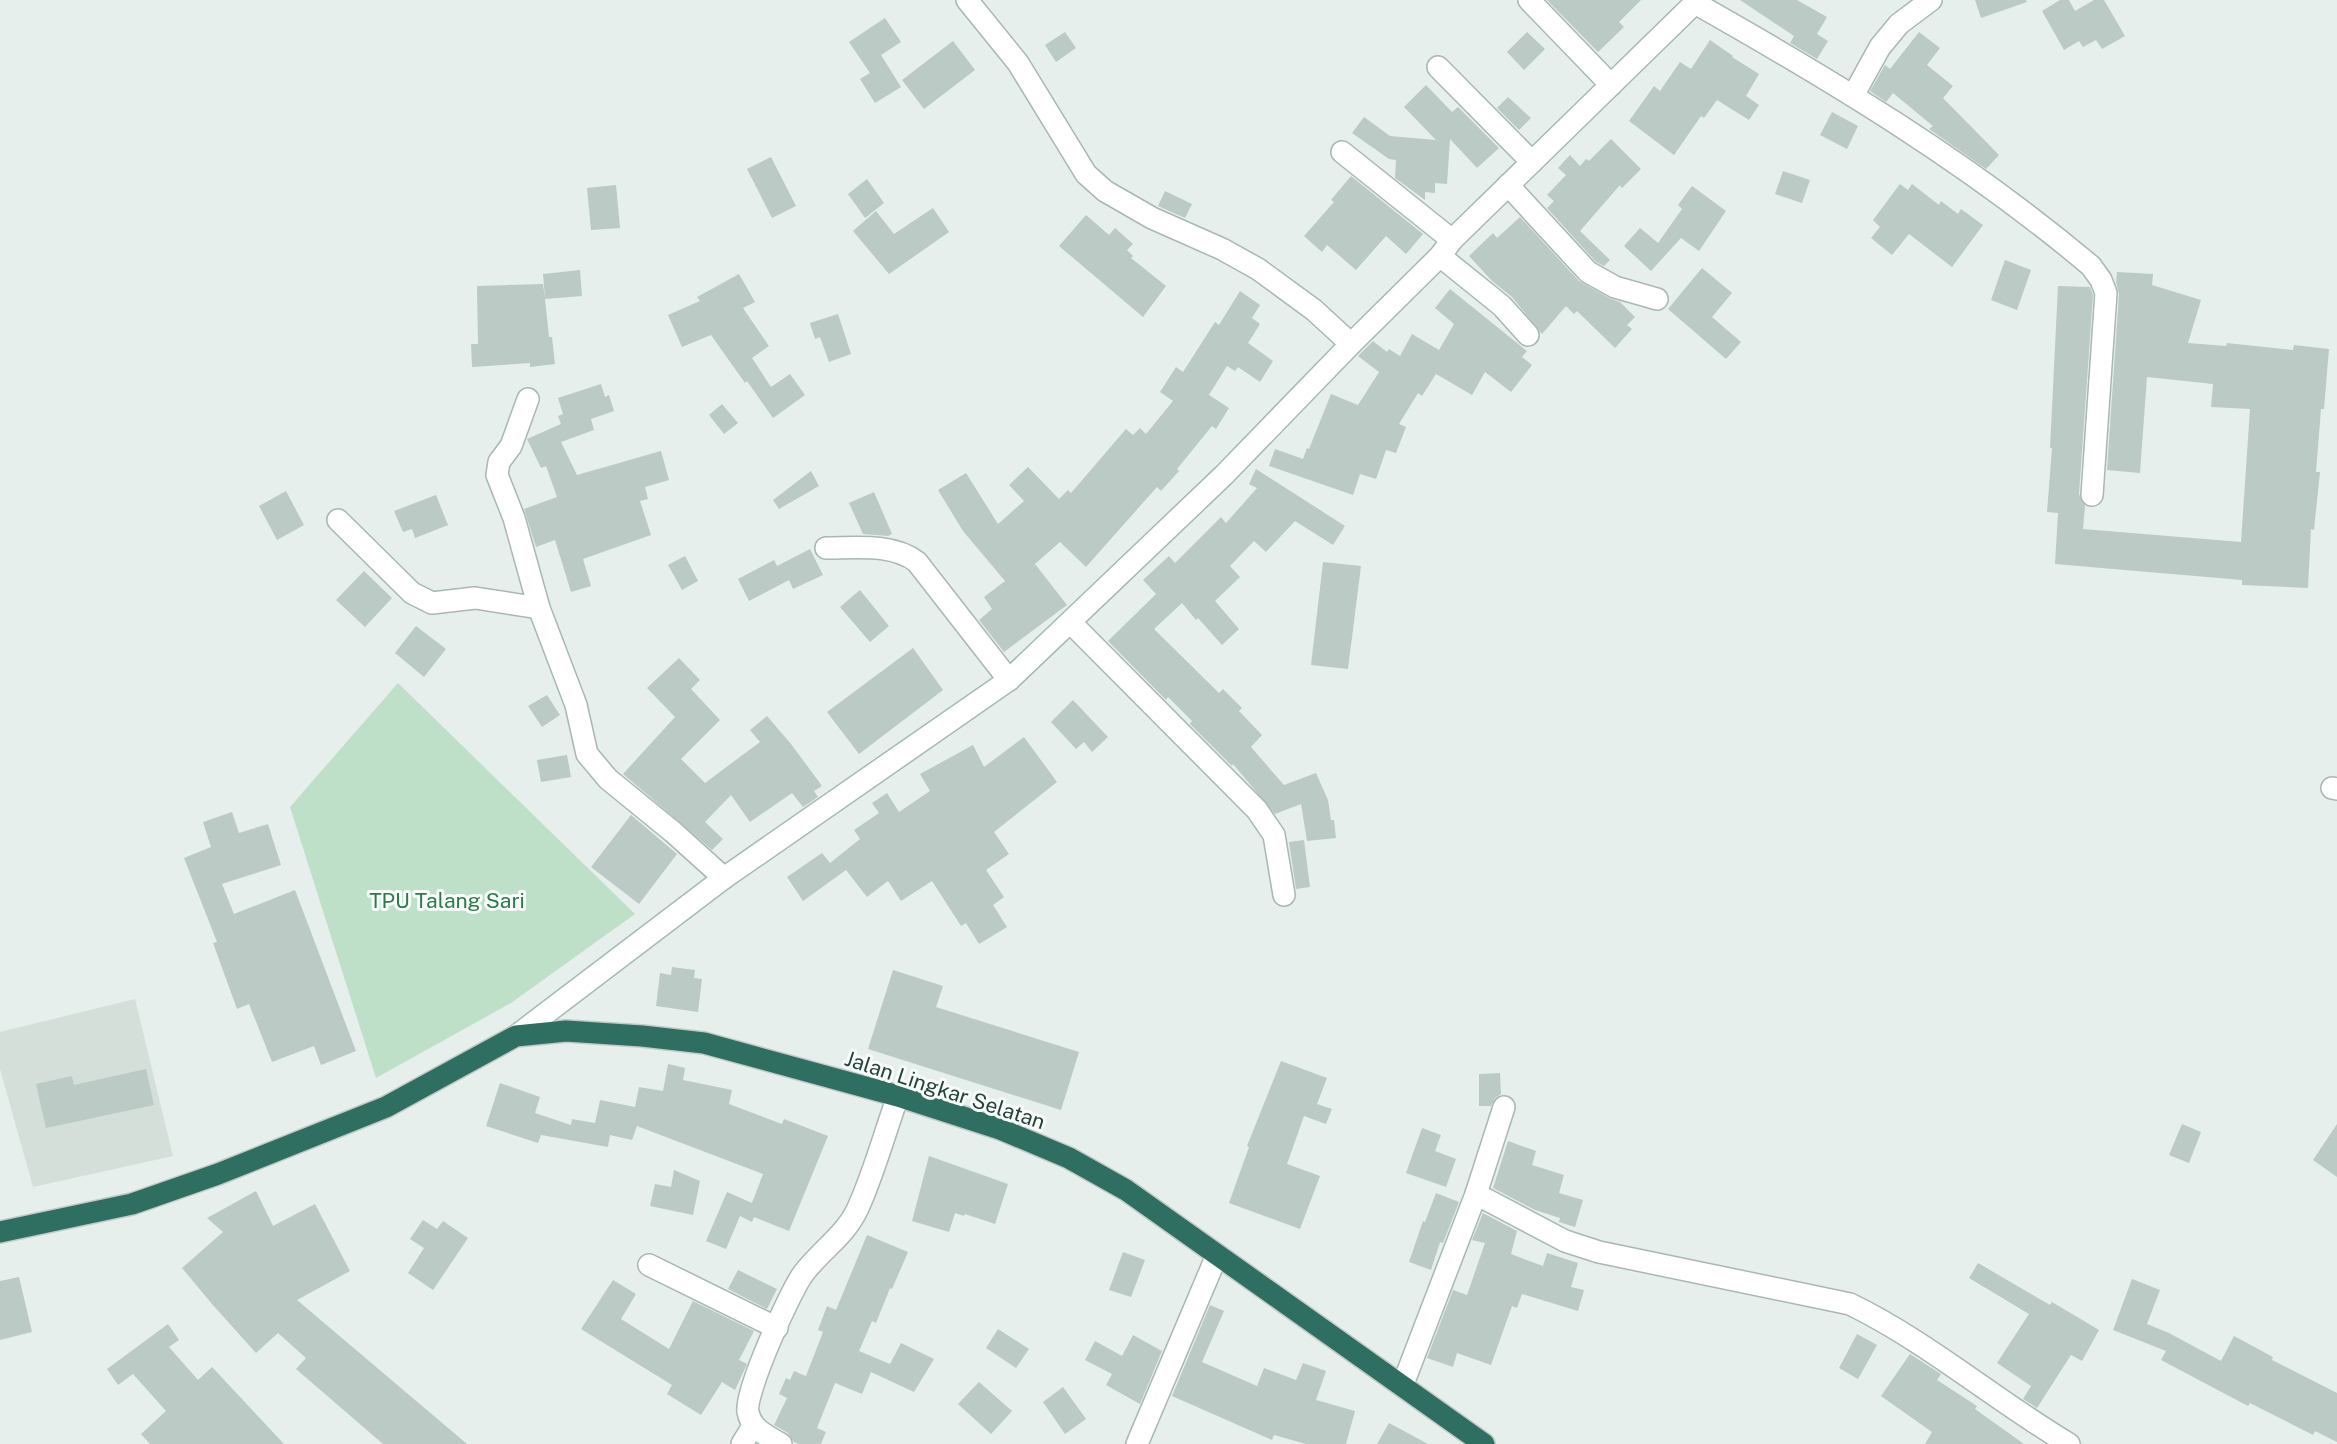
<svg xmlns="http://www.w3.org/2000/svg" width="2337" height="1444" font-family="'Public Sans',sans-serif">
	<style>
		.built { fill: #d4dfda }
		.green { fill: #bfe0c8 }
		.building { fill: #bbcac4 }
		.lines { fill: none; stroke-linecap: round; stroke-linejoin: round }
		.street-casing { stroke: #a8b8b2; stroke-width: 24 }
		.secondary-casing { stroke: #a4bbb3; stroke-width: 24 }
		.highway-casing { stroke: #c2cac8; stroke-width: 24 }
		.street { stroke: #fff; stroke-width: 21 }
		.secondary { stroke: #fff; stroke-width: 21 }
		.highway { stroke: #2f6f62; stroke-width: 21 }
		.labels { text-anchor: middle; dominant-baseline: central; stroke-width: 6; stroke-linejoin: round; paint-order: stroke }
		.park-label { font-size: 21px; fill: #2d7a4b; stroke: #f7fbf9 }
		.street-label { font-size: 21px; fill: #24423a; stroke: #f7fbf9 }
	</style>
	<rect width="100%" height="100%" fill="#e6efeb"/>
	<path class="built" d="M135,999L173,1156L33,1187L0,1069V1032Z"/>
	<path class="green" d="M398,683L635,914L511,1003L376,1078L290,807Z"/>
	<g class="building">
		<path d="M1547,0H1641L1619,22L1624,27L1598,52Z"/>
		<path d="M1740,0H1797L1827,17L1817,34L1828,41L1817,59L1790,43L1794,36Z"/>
		<path d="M1975,0H2026L2027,2L1981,18Z"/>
		<path d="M2060,0H2069L2075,11L2094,0H2104L2125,36L2102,49L2096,40L2083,47L2079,41L2064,50L2042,11Z"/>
		<path d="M885,18L901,42L881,55L901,87L875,103L860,79L870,73L849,42Z"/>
		<path d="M1065,32L1076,48L1056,62L1045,45Z"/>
		<path d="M1527,32L1545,49L1524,70L1507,52Z"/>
		<path d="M1919,32L1940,48L1927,65L1953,86L1943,98L1999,155L1986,169L1929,129L1933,126L1893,93L1886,102L1870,91L1885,65L1890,69Z"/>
		<path d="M1710,40L1733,56L1732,57L1759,74L1746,96L1759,105L1749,120L1717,100L1704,118L1701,116L1674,155L1629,121L1654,86L1660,91L1680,62L1691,69Z"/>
		<path d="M953,41L975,70L924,109L902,80Z"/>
		<path d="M1426,85L1452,112L1458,107L1499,148L1477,168L1450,139L1447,184L1435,183V193L1425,192V200L1395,178L1396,160L1389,159L1352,133L1364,117L1390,136L1436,140L1404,107Z"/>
		<path d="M1508,97L1531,118L1519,130L1497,108Z"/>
		<path d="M1832,112L1858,126L1847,149L1820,135Z"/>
		<path d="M1611,139L1641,169L1622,188L1620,185L1580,231L1610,260L1604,266L1596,262L1547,208L1554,201L1547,195L1566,175L1558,168L1570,155L1580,166L1586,159L1589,161Z"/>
		<path d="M771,157L796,206L772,218L747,169Z"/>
		<path d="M1783,171L1810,180L1802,203L1775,194Z"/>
		<path d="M1351,176L1423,234L1406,254L1386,236L1356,270L1327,245L1322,252L1304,236L1334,202L1331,200Z"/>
		<path d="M867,179L884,203L865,218L848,194Z"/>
		<path d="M1900,184L1908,190L1912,184L1939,205L1941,201L1958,214L1961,209L1983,225L1952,267L1909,234L1892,255L1871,238L1880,227L1873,220Z"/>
		<path d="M616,185L620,228L591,230L587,188Z"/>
		<path d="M1692,186L1726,211L1699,251L1681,238L1651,271L1624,246L1640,228L1658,243L1682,209L1678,205Z"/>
		<path d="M1165,191L1192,204L1185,218L1158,206Z"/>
		<path d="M933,208L949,232L889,274L853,231L876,211L894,234Z"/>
		<path d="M1086,215L1109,235L1115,228L1133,244L1127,250L1133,256L1131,258L1166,286L1143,317L1059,246Z"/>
		<path d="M1520,217L1579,281L1609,298L1620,302L1635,317L1627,325L1632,329L1615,348L1577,311L1574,314L1566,306L1542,334L1512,297L1492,281L1469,256L1493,233L1497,238Z"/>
		<path d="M2005,260L2031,270L2017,310L1991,300Z"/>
		<path d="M1702,268L1732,293L1712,317L1741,342L1726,359L1668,309Z"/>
		<path d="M580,270L582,296L545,299L549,337H552L555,364L530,367V363L472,367L471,344H478L477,286L543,284L545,298L543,274Z"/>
		<path d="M2117,272L2153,274L2152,285L2201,300L2188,343L2226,346L2227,343L2293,350L2294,345L2329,349L2324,409H2321L2316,472H2320L2314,530L2311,529L2308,588L2242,585V580L2055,564L2058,513L2047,512L2052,448H2050L2058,286L2090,287L2093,295L2079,494L2085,506L2083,529L2241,542L2250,409L2211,407L2213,384L2147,377L2140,473L2107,470L2119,294L2116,282Z"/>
		<path d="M739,274L755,302L743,308L769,346L752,358L771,387L790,374L805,395L773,418L747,381L745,383L711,335L682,347L668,315L700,301L697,297Z"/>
		<path d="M1450,289L1527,351L1522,357L1532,365L1511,392L1485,372L1472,395L1436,374L1422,396L1418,393L1399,424L1406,427L1396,453L1386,450L1376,479L1360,474L1353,495L1269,466L1275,449L1303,459L1307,448L1309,449L1331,394L1358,405L1379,372L1358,356L1373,341L1387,352L1389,349L1400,356L1412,334L1439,350L1454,324L1435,308Z"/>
		<path d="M1240,291L1260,305L1252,318L1260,324L1248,343L1273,361L1260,382L1238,367L1235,371L1227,366L1209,395L1229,408L1216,429L1212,426L1177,469L1179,471L1161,491L1157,487L1086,567L1060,542L1035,564L1067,605L1004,652L979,620L992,609L984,597L1005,581L963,531L938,490L966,473L998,524L1024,501L1009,485L1028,467L1059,499L1068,490L1071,493L1126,429L1133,435L1140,428L1146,434L1173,401L1160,392L1176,367L1183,372L1215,322L1219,325Z"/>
		<path d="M838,314L851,354L829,362L820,337L815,339L810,323Z"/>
		<path d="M601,384L605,397L609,395L614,411L591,419L594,430L561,442L577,475L661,451L669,480L645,487L648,499L640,501L651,535L583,559L591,586L571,592L555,540L536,547L524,509L557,497L546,466L541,468L527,439L561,424L558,416L563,414L558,398Z"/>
		<path d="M722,404L738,423L724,434L709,415Z"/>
		<path d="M1256,469L1345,526L1333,545L1295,521L1266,552L1254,541L1230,566L1240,577L1215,601L1239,629L1222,645L1198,618L1196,620L1182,603L1154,629L1219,693L1223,689L1242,708L1239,711L1262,735L1251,747L1284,785L1316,773L1328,800L1331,820H1334L1336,838L1307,841L1301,804L1275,814L1233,764L1232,766L1190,724L1192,721L1168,697L1166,700L1108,641L1156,594L1143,580L1169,556L1175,563L1221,517L1226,523L1257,488L1249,484Z"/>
		<path d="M811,471L819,486L779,509L773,500Z"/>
		<path d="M286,491L304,525L277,540L259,506Z"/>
		<path d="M874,492L892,534L888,536L863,534L849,503Z"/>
		<path d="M436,495L448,525L415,538L412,529L403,532L394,511Z"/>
		<path d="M810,549L823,575L793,589L789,580L749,601L738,579L774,560L777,566Z"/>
		<path d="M685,556L698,581L682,590L668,565Z"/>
		<path d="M1323,562L1361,566L1348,669L1311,665Z"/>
		<path d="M364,571L392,598L365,627L336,600Z"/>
		<path d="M860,590L889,626L870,642L840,607Z"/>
		<path d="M416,626L446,649L424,677L395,653Z"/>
		<path d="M913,648L943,690L859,754L827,712Z"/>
		<path d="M679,658L700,680L691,689L720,720L681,759L705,783L760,742L750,730L767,716L791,744L822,786L814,791L818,797L803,807L792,793L750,822L731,795L705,822L723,839L712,850L623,774L675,717L647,688Z"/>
		<path d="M547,695L560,715L542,727L528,706Z"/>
		<path d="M1073,700L1108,737L1092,752L1084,742L1076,749L1051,722Z"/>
		<path d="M1024,737L1057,782L994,832L1009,854L986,870L1004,897L993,905L1007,927L979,944L966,923L961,926L932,881L901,901L888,881L867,897L846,870L803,901L787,877L822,853L830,863L860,839L854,830L879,813L872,803L887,793L899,812L930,791L920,774L973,745L984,767Z"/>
		<path d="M567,755L571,777L541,782L537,760Z"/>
		<path d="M232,812L239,833L268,824L281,865L222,884L234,914L295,890L356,1051L321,1065L314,1046L272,1062L249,1004L237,1009L213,943L217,942L184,858L211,847L203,822Z"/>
		<path d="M631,815L677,854L639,904L591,867Z"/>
		<path d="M1304,840L1310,887L1296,889L1289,842Z"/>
		<path d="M672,967L695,970L694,978L702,979L698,1012L656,1006L660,973L671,975Z"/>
		<path d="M893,970L943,986L936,1007L1079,1052L1061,1110L868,1049Z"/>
		<path d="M1281,1061L1327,1078L1317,1104L1332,1109L1326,1124L1304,1116L1287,1164L1320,1176L1300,1229L1229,1203L1249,1147L1247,1146Z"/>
		<path d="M668,1064L685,1068L683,1080L732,1090L729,1104L782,1124L784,1119L828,1136L789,1231L754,1217L752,1222L740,1216L726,1249L706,1241L727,1192L752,1203L763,1174L637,1126L632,1140L610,1135L608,1147L541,1135L538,1143L486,1126L500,1083L540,1097L535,1113L571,1125L572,1119L595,1123L600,1100L635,1107L639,1087L663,1091Z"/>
		<path d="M146,1069L154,1105L46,1128L36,1084L72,1076L74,1085Z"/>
		<path d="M1500,1073L1501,1094L1495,1098L1491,1106H1479V1074Z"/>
		<path d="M2182,1124L2201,1132L2189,1163L2169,1155Z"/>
		<path d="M2337,1124V1177L2313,1160Z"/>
		<path d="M1422,1128L1441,1135L1435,1151L1456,1159L1446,1187L1406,1173Z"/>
		<path d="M1508,1141L1536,1151L1532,1165L1564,1175L1559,1193L1583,1200L1575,1227L1559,1222L1560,1218L1535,1210L1493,1188Z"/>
		<path d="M929,1156L1008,1184L995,1224L965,1214L964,1216L955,1213L949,1232L912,1221Z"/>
		<path d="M674,1170L700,1181L693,1215L650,1206L655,1184L671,1187Z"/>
		<path d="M256,1191L273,1226L315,1204L350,1271L297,1300L467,1444H383L296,1369L306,1358L278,1333L256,1353L212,1304L182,1268L223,1232L207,1218Z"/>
		<path d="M1436,1193L1459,1202L1443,1243L1440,1242L1431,1270L1409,1262L1423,1221L1425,1222Z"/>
		<path d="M1483,1213L1517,1231L1511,1254L1543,1266L1547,1253L1578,1263L1571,1287L1584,1290L1578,1311L1522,1294L1517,1308L1512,1306L1491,1365L1457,1353L1453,1367L1427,1358L1453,1290L1467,1295L1485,1243L1472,1240Z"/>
		<path d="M423,1220L437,1229L443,1221L468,1238L433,1290L408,1273L424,1248L410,1239Z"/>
		<path d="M867,1235L908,1252L892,1289L890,1288L876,1323L872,1321L859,1351L890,1364L901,1343L934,1359L914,1392L871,1372L862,1394L835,1383L817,1428L826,1432L821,1444H799L794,1442L788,1433L774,1425L787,1398L779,1394L786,1378L790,1380L794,1371L806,1376L823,1332L818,1330L827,1306L836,1310Z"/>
		<path d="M1123,1252L1145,1260L1131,1297L1109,1290Z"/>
		<path d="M1978,1263L2050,1305L2052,1302L2099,1330L2082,1361L2071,1355L2037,1408L2023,1399L2031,1386L1997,1363L2029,1314L1969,1278Z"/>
		<path d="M738,1270L777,1289L767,1309L728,1289Z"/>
		<path d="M19,1277L32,1332L0,1340V1281Z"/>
		<path d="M2132,1279L2160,1290L2147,1324L2169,1333L2221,1361L2234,1336L2273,1357L2272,1360L2337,1393V1442L2315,1431L2313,1435L2250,1403L2248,1406L2161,1360L2166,1351L2113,1330Z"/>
		<path d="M613,1280L636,1294L621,1319L669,1349L693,1301L754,1331L739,1360L747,1364L735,1390L722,1382L701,1415L667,1394L672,1385L581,1329Z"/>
		<path d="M1210,1305L1224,1311L1202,1362L1257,1386L1264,1368L1296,1380L1303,1363L1326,1371L1316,1400L1355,1411L1346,1444H1306L1274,1435L1272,1440L1172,1396Z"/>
		<path d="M168,1324L179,1340L169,1347L198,1380L212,1367L284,1444H150L141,1434L166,1411L133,1374L118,1385L107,1369Z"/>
		<path d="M998,1329L1029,1349L1016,1368L986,1348Z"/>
		<path d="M1857,1334L1877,1345L1858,1379L1839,1368Z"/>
		<path d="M1133,1335L1162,1351L1140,1404L1106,1385L1112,1374L1085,1360L1095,1341L1122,1356Z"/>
		<path d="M1910,1354L1941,1374L1937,1380L1977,1406L1975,1409L2024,1444H1925L1932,1432L1881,1396Z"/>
		<path d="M979,1382L1012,1411L991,1434L958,1404Z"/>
		<path d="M1063,1387L1086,1419L1065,1434L1043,1402Z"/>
		<path d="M1389,1423L1428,1444H1377Z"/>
	</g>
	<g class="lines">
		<g class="street-casing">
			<g id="street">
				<path d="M967,0L1018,63L1086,174L1105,191L1152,218L1222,249L1258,269L1314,310L1351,344"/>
				<path d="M1529,0L1611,85"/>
				<path d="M1695,3C1833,81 1969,163 2091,266L2101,280L2106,293L2092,495"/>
				<path d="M1438,67L1532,162"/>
				<path d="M1854,94L1880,47L1899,24L1931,0"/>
				<path d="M1342,152L1452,240"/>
				<path d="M1508,185L1588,272L1615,287L1657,299"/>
				<path d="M1440,256L1502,306L1528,335"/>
				<path d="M528,399L511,446L499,462L497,475L514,518L539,608L576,705L587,754L608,779L673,832L724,878"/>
				<path d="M338,520L412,593L432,603L475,598L539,608"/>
				<path d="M826,548C855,548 893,543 917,562L1009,680"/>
				<path d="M1071,623L1257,810L1274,835L1284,895"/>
				<path d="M2332,788L2337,789"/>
				<path d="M1476,1194L1504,1107"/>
				<path d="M649,1265L777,1328"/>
				<path d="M1403,1384L1476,1194L1565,1241L1599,1252L1850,1304C1928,1342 1995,1400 2069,1444"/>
				<path d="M742,1444L753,1426"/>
				<path d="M781,1444C767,1436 751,1429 748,1412C744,1393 790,1292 803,1274C821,1250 846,1235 858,1208C874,1173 885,1132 898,1096"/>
				<path d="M1137,1444L1217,1255"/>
			</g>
		</g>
		<g class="secondary-casing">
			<path id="secondary" d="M516,1036L724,878L1009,680L1224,475L1351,344L1440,256L1452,240L1698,0"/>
		</g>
		<g class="highway-casing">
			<path id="highway" d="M0,1232L132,1204L218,1174L386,1107L516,1036L566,1031L642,1036L704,1043L898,1096L1000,1129L1069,1158L1126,1190L1484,1444"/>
		</g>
		<use href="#street" class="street"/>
		<use href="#secondary" class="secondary"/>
		<use href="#highway" class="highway"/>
	</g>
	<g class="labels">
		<g class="park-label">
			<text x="447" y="900">TPU Talang Sari</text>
		</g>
		<g class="street-label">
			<text transform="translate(945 1090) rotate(18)">Jalan Lingkar Selatan</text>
		</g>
	</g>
</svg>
